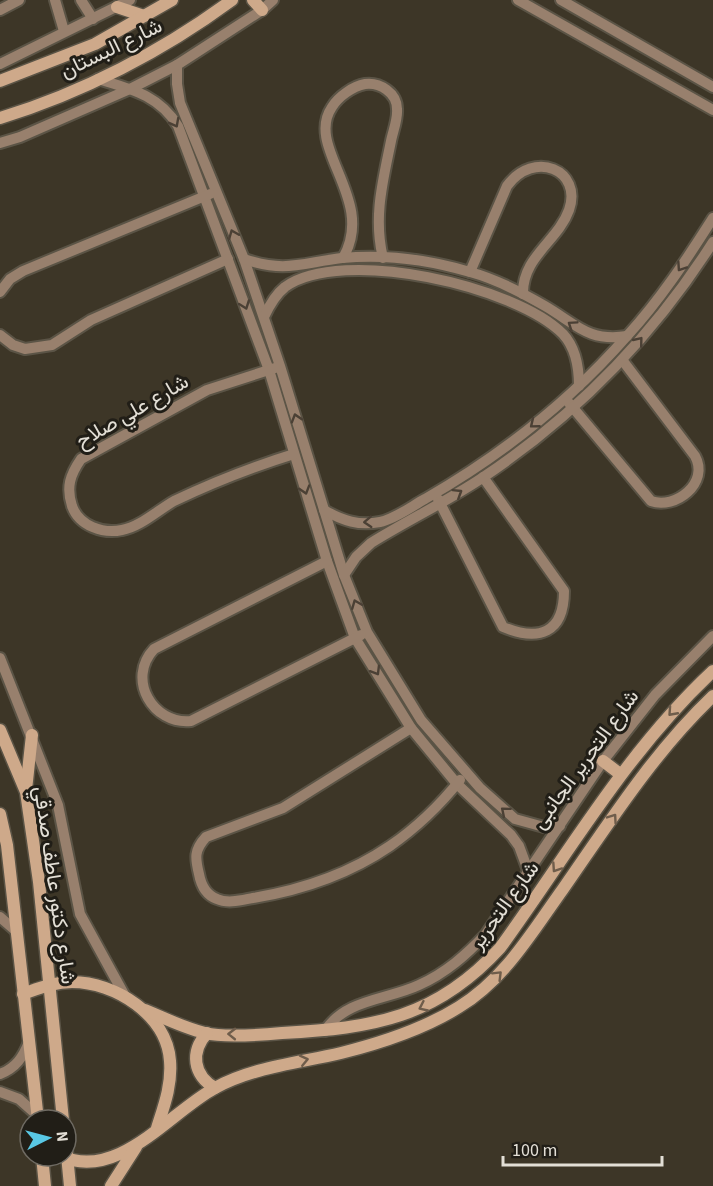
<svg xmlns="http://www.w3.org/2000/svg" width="713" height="1186" font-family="'Source Sans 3',Vazirmatn,sans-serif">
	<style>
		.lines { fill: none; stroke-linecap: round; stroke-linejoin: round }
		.street-casing { stroke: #5b5446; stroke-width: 14 }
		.secondary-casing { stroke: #5b5446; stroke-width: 15 }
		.street { stroke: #98806d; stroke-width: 10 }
		.secondary { stroke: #cea98a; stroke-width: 12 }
		.oneway { stroke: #4b4035 }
		.oneway2 { stroke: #6f5d4b }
		.labels { text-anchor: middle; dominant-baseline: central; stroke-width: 6; stroke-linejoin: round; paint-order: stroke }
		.street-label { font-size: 21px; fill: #e3dfd6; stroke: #211e17 }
	</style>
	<rect width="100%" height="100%" fill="#3d3627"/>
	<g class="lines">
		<g class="street-casing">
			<g id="street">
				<path d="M55,0L64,31"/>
				<path d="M81,0L93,19"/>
				<path d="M518,0L713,110"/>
				<path d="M561,0L713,87"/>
				<path d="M0,10L19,0"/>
				<path d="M0,64L130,0"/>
				<path d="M177,65V84L180,103L244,259L280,366L344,575L367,632L421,720L480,788L515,819L544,827L560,826"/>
				<path d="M98,79C131,89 159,95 178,126L269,370L327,561L355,638L411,728L457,784L511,835L519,846L529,873"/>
				<path d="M0,143L20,137L130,89L177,65L262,10L273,0"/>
				<path d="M343,258C377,199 304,148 332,107C338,97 353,86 365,84C380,82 397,93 397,109C398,119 393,131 391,141C383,181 373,217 383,258"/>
				<path d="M244,259C286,273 301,263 342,258C384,254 430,260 470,272C496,279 521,292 545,306C576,324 588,342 627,336"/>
				<path d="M470,272L507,186C534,149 583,170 569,210C558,241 522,257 523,294"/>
				<path d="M0,292L10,279L23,271L210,194"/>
				<path d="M264,317C269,306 275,295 285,287C342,246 516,286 563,334C576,348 579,368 579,386"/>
				<path d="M0,335L13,345L25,349L52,345L91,320L228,259"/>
				<path d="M275,368L207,390L81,459C70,475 66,487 72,506C79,526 103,534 122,530C140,527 158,510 174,501C214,482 252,467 294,454"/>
				<path d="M569,403L651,501C675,510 710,483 695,456L623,361"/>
				<path d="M438,499L503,627C539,642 564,633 564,591L483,477"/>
				<path d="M324,510C343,521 359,526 380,522C395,519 412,506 425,499C500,456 570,401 627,336C660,300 687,259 713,218"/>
				<path d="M327,561L154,649C126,679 153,725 191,721L361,635"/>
				<path d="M344,575L356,557L371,543C408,520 446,502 482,478C575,416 653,336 713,242"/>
				<path d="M0,658L58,805L80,914L126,998"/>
				<path d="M411,728L283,808L206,837C194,850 195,858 199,874C201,885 206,895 217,899C228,904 242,900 253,898C302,890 349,874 390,846C416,828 440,805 460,780"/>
				<path d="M0,917L16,931"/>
				<path d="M325,1031C345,999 387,1000 419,985C446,973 466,955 486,934L603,761L655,695L713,636"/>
				<path d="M0,1074C16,1068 23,1057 29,1042"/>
				<path d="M0,1092L19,1099L37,1115"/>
			</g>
		</g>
		<g class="secondary-casing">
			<g id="secondary">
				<path d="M253,0L262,10"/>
				<path d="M117,7L144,16"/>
				<path d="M0,81L95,44L172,0"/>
				<path d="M0,118C82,93 163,51 232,0"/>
				<path d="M0,730L26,792L39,882L63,1120"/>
				<path d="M603,761L620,774"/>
				<path d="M26,790L32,735"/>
				<path d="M0,814L7,845L38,1120"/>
				<path d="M23,994C40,988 54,982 72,982C115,982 167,1015 170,1061C172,1085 164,1106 157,1128"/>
				<path d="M145,1010C164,1018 184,1028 205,1033C225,1038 260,1035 282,1033C374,1028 436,1018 500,948C569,853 627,751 713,671"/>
				<path d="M207,1033C190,1052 193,1075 215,1088"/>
				<path d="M66,1145L70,1186"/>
				<path d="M42,1156L45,1186"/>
				<path d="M61,1156C118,1182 170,1112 215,1088C253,1067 299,1063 341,1053C381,1043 424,1029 459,1007C505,979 532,932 563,889C609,823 654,752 713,696"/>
				<path d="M111,1186L136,1147"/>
			</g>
		</g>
		<use href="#street" class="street"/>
		<use href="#secondary" class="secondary"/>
	</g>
	<defs><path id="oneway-chevron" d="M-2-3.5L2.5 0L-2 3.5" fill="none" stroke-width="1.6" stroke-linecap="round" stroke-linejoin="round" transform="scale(1.5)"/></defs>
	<g class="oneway">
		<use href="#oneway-chevron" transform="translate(175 123) rotate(62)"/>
		<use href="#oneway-chevron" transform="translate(233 234) rotate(-112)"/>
		<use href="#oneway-chevron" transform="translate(681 267) rotate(124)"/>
		<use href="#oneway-chevron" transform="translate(245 305) rotate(70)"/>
		<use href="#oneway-chevron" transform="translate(572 325) rotate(-146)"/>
		<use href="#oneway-chevron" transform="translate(639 341) rotate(-51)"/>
		<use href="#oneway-chevron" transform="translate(296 418) rotate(-107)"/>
		<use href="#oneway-chevron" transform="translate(534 424) rotate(141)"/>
		<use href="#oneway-chevron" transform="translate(305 490) rotate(73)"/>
		<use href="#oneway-chevron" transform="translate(458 493) rotate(-32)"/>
		<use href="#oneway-chevron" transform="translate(368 522) rotate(177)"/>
		<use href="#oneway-chevron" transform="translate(356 604) rotate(-112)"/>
		<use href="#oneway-chevron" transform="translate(376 671) rotate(59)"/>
		<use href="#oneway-chevron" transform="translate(505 811) rotate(-140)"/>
	</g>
	<g class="oneway2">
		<use href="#oneway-chevron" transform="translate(672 712) rotate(132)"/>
		<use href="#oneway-chevron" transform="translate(613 818) rotate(-55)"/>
		<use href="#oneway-chevron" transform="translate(556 868) rotate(124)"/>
		<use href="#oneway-chevron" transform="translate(498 975) rotate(-45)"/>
		<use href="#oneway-chevron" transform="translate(423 1007) rotate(155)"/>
		<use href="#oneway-chevron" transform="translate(232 1034) rotate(-179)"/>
		<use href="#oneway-chevron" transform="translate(304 1060) rotate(-13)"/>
	</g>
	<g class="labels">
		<g class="street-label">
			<text transform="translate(111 48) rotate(-26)">شارع البستان</text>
			<text transform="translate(132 411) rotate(-30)">شارع علي صلاح</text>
			<text transform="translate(585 759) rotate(-54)">شارع التحرير الجانبى</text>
			<text transform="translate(55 885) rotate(82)">شارع دكتور عاطف صدقي</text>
			<text transform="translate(504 905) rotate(-54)">شارع التحرير</text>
		</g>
	</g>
	<g transform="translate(48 1138) rotate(84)"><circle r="28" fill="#211e17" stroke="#6f6b63" stroke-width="1.5"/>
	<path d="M0-4.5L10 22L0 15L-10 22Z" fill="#59c8e5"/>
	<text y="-9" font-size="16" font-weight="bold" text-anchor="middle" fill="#e3dfd6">N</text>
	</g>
	<path d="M503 1156v9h159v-9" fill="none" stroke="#e3dfd6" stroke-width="3"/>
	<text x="512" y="1156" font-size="18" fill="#e3dfd6" stroke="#211e17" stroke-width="4.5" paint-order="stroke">100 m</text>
</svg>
